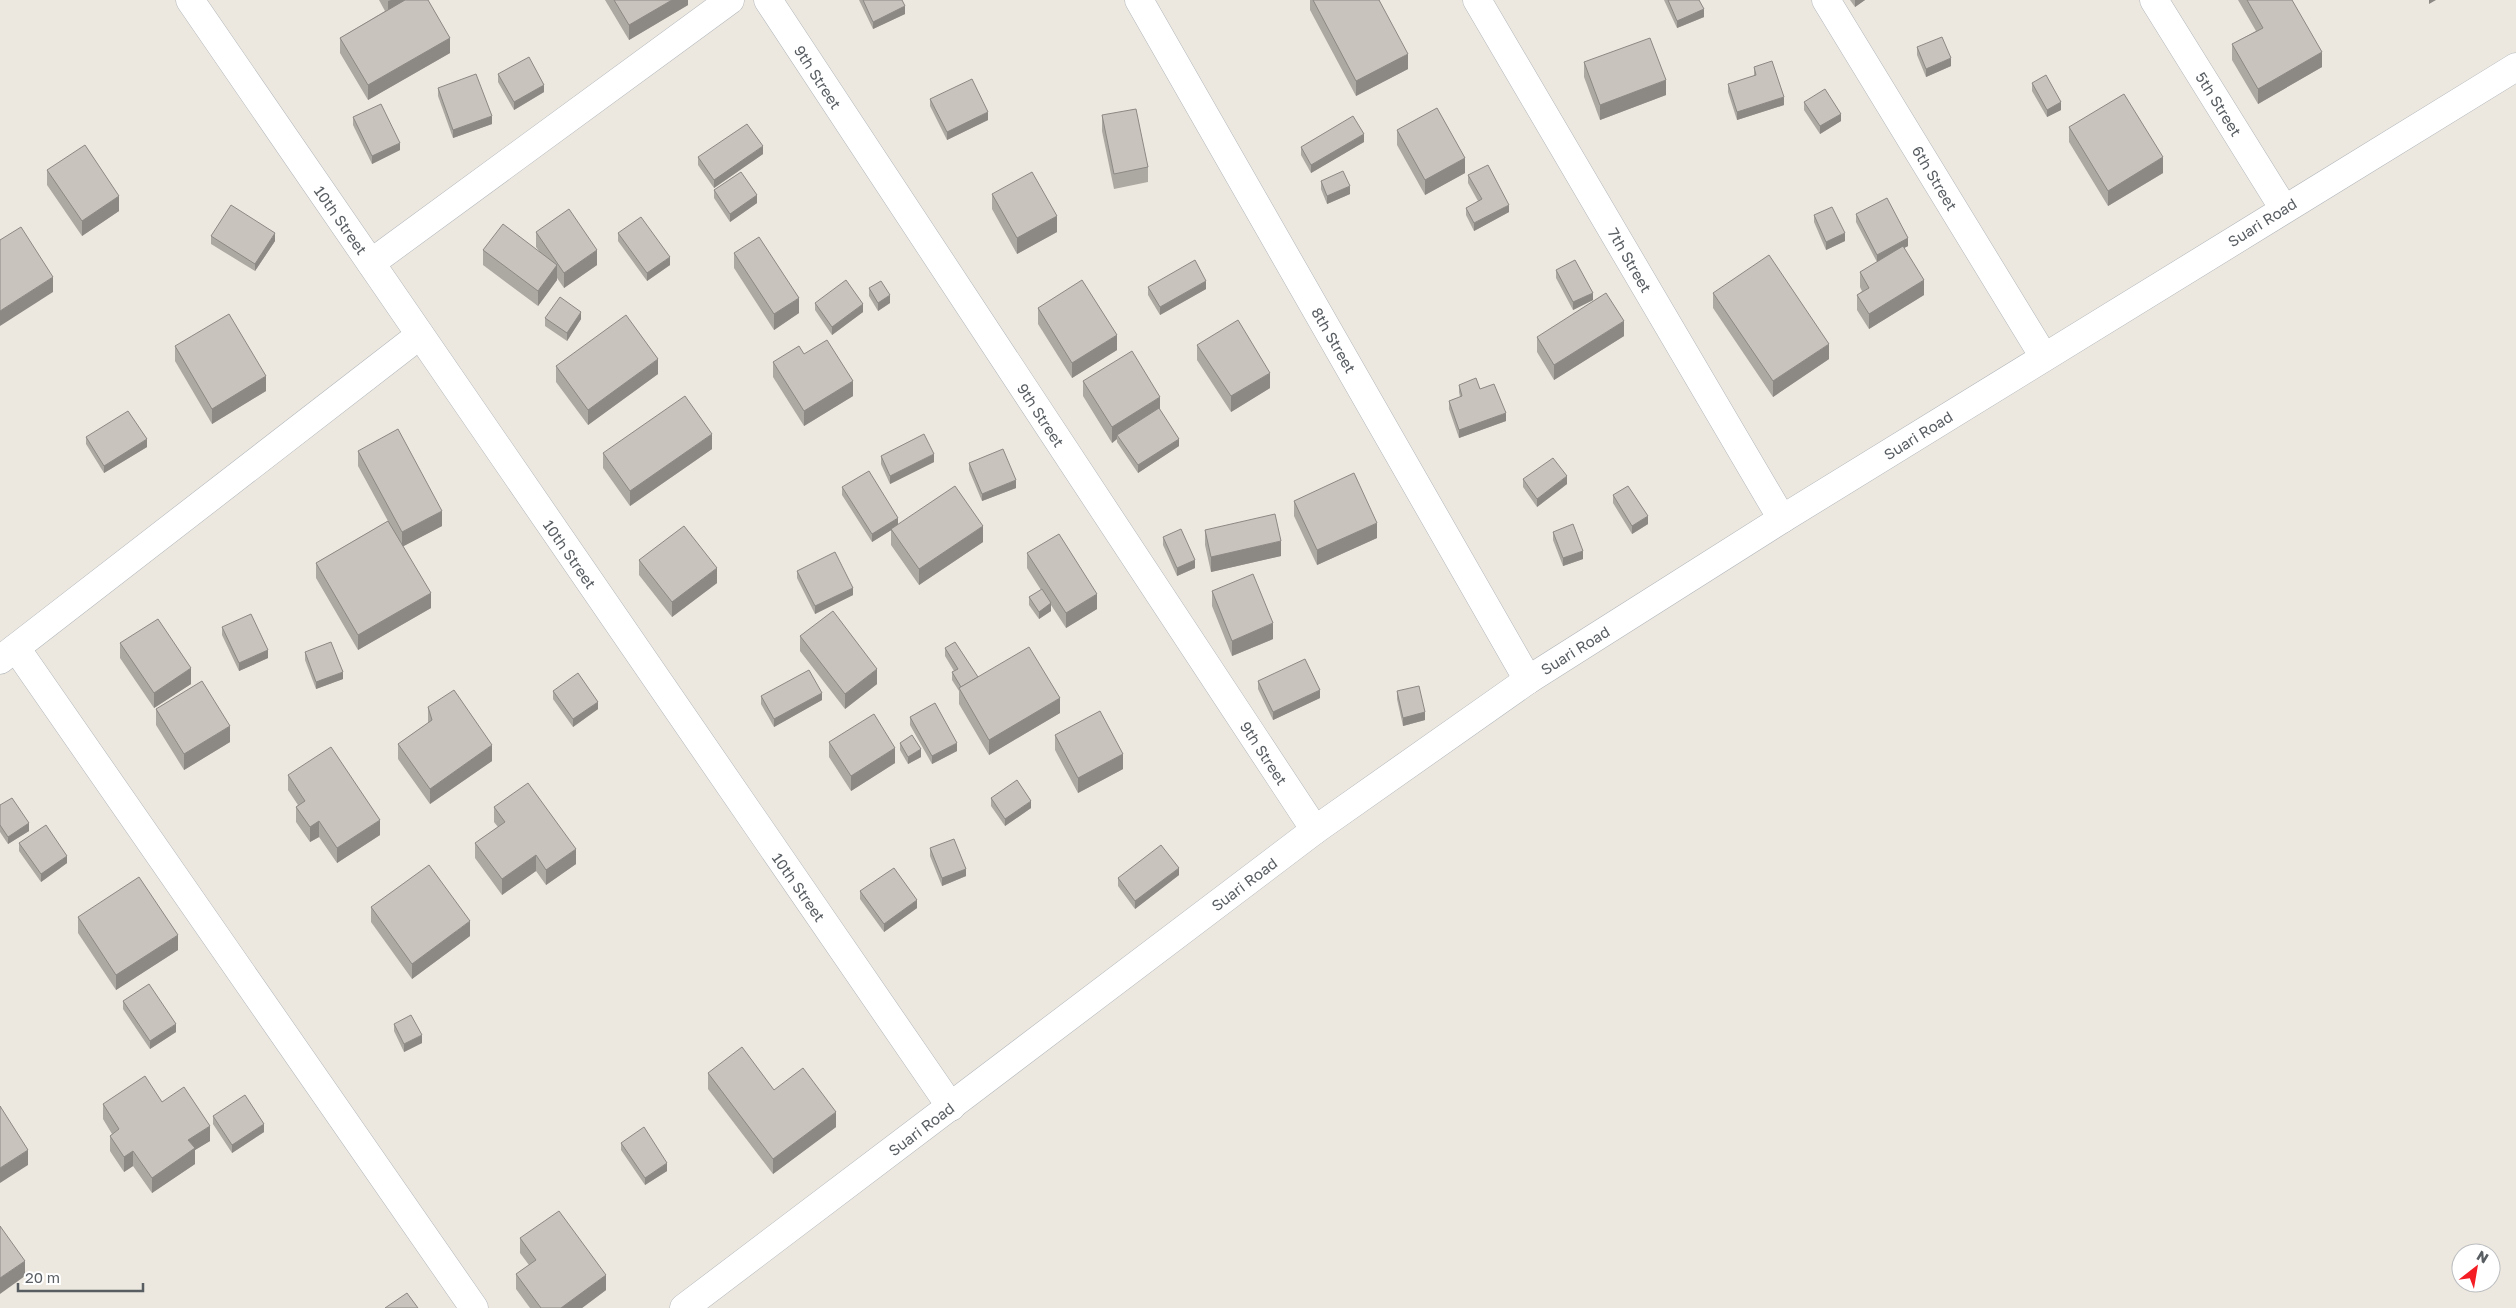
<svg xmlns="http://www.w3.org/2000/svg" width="2516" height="1308" font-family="'Golos Text',sans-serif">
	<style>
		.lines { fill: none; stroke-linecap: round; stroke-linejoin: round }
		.street-casing { stroke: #b2b7bb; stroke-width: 29 }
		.street { stroke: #fff; stroke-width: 28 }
		.wall { fill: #aca8a2 }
		.shaded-wall { fill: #8c8884 }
		.building { fill: #c8c3bc; stroke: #8c8884 }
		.labels { text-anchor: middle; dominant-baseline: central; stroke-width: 4; stroke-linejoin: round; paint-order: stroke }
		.street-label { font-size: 15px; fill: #585d62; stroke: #fff }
	</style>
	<rect width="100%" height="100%" fill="#ede8df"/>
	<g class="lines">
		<g class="street-casing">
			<g id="street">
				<path d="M190,0L951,1107"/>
				<path d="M768,0L1315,830"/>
				<path d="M1139,0L1528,680"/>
				<path d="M1477,0L1782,519"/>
				<path d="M1826,0L2044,357"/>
				<path d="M2154,0L2284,209"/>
				<path d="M371,263L730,0"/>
				<path d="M16,648L474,1308"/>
				<path d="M0,660L420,335"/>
				<path d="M684,1308L1315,830L1528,680L1782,519L2516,67"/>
			</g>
		</g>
		<use href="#street" class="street"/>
	</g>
	<g class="wall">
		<path d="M379,0H428L450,53L368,100L340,53V38L385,11Z"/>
		<path d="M605,0H688V5L629,40Z"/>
		<path d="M859,0H902L905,14L873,29Z"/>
		<path d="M1310,0H1379L1408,69L1356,96L1310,10Z"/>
		<path d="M1664,0H1699L1704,17L1677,28Z"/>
		<path d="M1850,0H1865L1855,7Z"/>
		<path d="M2238,0H2292L2322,67L2258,104L2232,60V44L2256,31Z"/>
		<path d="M1917,47L1951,66L1926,77L1917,55Z"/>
		<path d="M1584,62L1666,95L1600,120L1584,77Z"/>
		<path d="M1754,67L1784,105L1737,120L1728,92V84L1754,76Z"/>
		<path d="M498,74L544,92L514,110L498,82Z"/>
		<path d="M2032,83L2061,110L2047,117L2032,91Z"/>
		<path d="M438,88L492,124L453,138L438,96Z"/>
		<path d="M930,99L988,120L947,140L930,106Z"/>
		<path d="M1804,102L1841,121L1820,134L1804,110Z"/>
		<path d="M1102,115L1148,167V182L1114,189L1102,131Z"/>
		<path d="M353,117L400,150L372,164L353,125Z"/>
		<path d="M2069,127L2163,173L2108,206L2069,142Z"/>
		<path d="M1397,130L1465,173L1425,195L1397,145Z"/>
		<path d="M1364,142L1311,173L1301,155V147Z"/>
		<path d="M763,154L714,188L698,165V157Z"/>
		<path d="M47,170L119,211L82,236L47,185Z"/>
		<path d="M1468,175L1509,212L1474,231L1466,215V208L1478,201L1468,183Z"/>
		<path d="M1321,181L1350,194L1327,204L1321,189Z"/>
		<path d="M714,190L757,203L730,222L714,198Z"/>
		<path d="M992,194L1057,232L1017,254L992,209Z"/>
		<path d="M1856,214L1908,246L1904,248L1924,295L1869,329L1857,310V295L1862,291L1860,287V272L1877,262L1856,222Z"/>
		<path d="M1814,215L1845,241L1826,250L1814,222Z"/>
		<path d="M536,232L597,265L564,288L557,278V280L538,306L483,265V250L539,251L536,247Z"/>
		<path d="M618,233L670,265L647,281L618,241Z"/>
		<path d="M211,236L275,241L255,271L211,244Z"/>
		<path d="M734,253L799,313L774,330L734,268Z"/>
		<path d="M1556,270L1593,300L1573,310L1556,278Z"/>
		<path d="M1148,287L1206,289L1160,315L1148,295Z"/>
		<path d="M869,288L890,303L878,311L869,296Z"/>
		<path d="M1713,293L1829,359L1773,397L1713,308Z"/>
		<path d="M815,303L863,312L832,335L815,310Z"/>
		<path d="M1038,308L1117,350L1072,378L1038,324Z"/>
		<path d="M545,318L581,319L567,341L545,326Z"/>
		<path d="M1624,336L1554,380L1537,352V337Z"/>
		<path d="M1197,345L1270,388L1231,412L1197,360Z"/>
		<path d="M175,346L266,391L212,424L175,361Z"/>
		<path d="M804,354L853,396L804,426L773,377V362Z"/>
		<path d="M556,366L658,374L588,425L556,382Z"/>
		<path d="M1083,381L1160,410L1179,446L1138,473L1117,442V439L1112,443L1083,396Z"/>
		<path d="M1459,385L1506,421L1459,438L1449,409V401L1460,397L1459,392Z"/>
		<path d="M86,437L147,447L104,473L86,444Z"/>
		<path d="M712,449L630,506L603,468V453Z"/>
		<path d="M358,451L442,526L403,546L431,608L358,650L316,578V563L388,521L358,466Z"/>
		<path d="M881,456L934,462L890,484L881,464Z"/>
		<path d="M969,463L1016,488L982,501L969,470Z"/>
		<path d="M1523,479L1567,484L1537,507L1523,487Z"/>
		<path d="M842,487L898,525L983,542L919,585L891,545V530L872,542L842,495Z"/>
		<path d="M1613,495L1648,524L1632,534L1613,503Z"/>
		<path d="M1294,501L1377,538L1317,565L1294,516Z"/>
		<path d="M1205,530L1281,556L1211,572L1205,545Z"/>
		<path d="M1553,532L1583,559L1563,566L1553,540Z"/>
		<path d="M1163,537L1195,568L1177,576L1163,545Z"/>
		<path d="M1027,553L1097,609L1066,628L1051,605V611L1039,619L1029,605V597L1041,590L1027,568Z"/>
		<path d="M639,560L717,583L672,617L639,575Z"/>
		<path d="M797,571L853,595L815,614L797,578Z"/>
		<path d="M1212,591L1273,639L1232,656L1212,606Z"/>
		<path d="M222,627L268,658L239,671L222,635Z"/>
		<path d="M800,636L877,684L845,709L800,651Z"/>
		<path d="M120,643L191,684L154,708L120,658Z"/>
		<path d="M945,648L978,677L1060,713L989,755L959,704V691L952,680V672L954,671L945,656Z"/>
		<path d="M305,652L343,679L316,689L305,660Z"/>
		<path d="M1258,681L1320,698L1273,720L1258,689Z"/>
		<path d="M553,691L598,709L573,727L553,699Z"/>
		<path d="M1397,691L1425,720L1403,726L1397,699Z"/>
		<path d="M761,696L822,700L774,727L761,704Z"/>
		<path d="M428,707L492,761L430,804L398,759V744L428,723Z"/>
		<path d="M156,709L230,742L184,770L156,725Z"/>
		<path d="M910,717L957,751L932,764L910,725Z"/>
		<path d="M1055,735L1123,769L1078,793L1055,750Z"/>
		<path d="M829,742L895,763L851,791L829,757Z"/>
		<path d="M900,743L921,757L908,764L900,750Z"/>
		<path d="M288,775L380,835L337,863L319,837L310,842L296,822V807L298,805L288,790Z"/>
		<path d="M991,798L1031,808L1005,826L991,806Z"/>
		<path d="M0,805L29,831L8,844L0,832Z"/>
		<path d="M494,807L576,864L546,885L536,871L502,895L475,858V843L498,827L494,822Z"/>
		<path d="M19,843L67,863L41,882L19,851Z"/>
		<path d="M930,848L966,876L942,886L930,856Z"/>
		<path d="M1179,875L1135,909L1118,886V878Z"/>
		<path d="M860,891L917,908L884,932L860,899Z"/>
		<path d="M371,907L470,936L412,979L371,922Z"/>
		<path d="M78,917L178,950L116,990L78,933Z"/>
		<path d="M123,1001L176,1032L150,1049L123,1009Z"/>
		<path d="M394,1024L422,1043L404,1052L394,1031Z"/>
		<path d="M708,1073L774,1090L836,1127L773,1174L708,1089Z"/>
		<path d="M162,1102L210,1141L195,1150V1164L152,1193L133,1166L124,1172L110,1151V1136L112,1134L103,1119V1104Z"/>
		<path d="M213,1116L264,1132L232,1153L213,1124Z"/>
		<path d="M621,1143L667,1171L645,1185L621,1150Z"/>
		<path d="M520,1238L606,1290L582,1308H530L516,1289V1274L529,1265L520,1253Z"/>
	</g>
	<g class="shaded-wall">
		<path d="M391,0H417L388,16V1Z"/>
		<path d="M672,0H688V5L629,40V25Z"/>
		<path d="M1855,0H1865L1855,7Z"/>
		<path d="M2429,0H2436L2429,4Z"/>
		<path d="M905,6V14L873,29V22Z"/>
		<path d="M1704,9V17L1677,28V21Z"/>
		<path d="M450,38V53L368,100V85Z"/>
		<path d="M2322,52V67L2258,104V89Z"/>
		<path d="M1408,54V69L1356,96V81Z"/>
		<path d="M1951,58V66L1926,77V69Z"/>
		<path d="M1666,80V95L1600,120V105Z"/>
		<path d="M544,85V92L514,110V102Z"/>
		<path d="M1784,97V105L1737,120V112Z"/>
		<path d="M2061,102V110L2047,117V110Z"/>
		<path d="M988,112V120L947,140V132Z"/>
		<path d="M1841,114V121L1820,134V126Z"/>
		<path d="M492,116V124L453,138V130Z"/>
		<path d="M1364,134V142L1311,173V165Z"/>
		<path d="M400,143V150L372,164V156Z"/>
		<path d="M763,146V154L714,188V180Z"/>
		<path d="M2163,157V173L2108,206V191Z"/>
		<path d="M1465,158V173L1425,195V180Z"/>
		<path d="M1350,186V194L1327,204V196Z"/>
		<path d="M757,195V203L730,222V214Z"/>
		<path d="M119,196V211L82,236V221Z"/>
		<path d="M1509,205V212L1474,231V223Z"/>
		<path d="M1057,216V232L1017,254V238Z"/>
		<path d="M275,233V241L255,271V264Z"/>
		<path d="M1845,233V241L1826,250V242Z"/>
		<path d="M1908,238V246L1877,262V255Z"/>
		<path d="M597,250V265L564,288V273Z"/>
		<path d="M670,257V265L647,281V273Z"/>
		<path d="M557,265V280L538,306V291Z"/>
		<path d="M53,277V292L0,326V311Z"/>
		<path d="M1924,280V295L1869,329V314Z"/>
		<path d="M1206,281V289L1160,315V307Z"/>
		<path d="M1593,293V300L1573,310V302Z"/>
		<path d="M890,295V303L878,311V303Z"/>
		<path d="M799,298V313L774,330V314Z"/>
		<path d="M863,304V312L832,335V327Z"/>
		<path d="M581,312V319L567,341V333Z"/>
		<path d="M1624,321V336L1554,380V365Z"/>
		<path d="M1117,335V350L1072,378V363Z"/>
		<path d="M1829,344V359L1773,397V381Z"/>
		<path d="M658,359V374L588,425V410Z"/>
		<path d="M1270,373V388L1231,412V396Z"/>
		<path d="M266,376V391L212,424V409Z"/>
		<path d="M853,381V396L804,426V411Z"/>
		<path d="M1160,397V412L1117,435V439L1112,443V427Z"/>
		<path d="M1506,413V421L1459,438V430Z"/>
		<path d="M712,434V449L630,506V491Z"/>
		<path d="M147,439V447L104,473V466Z"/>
		<path d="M1179,439V446L1138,473V465Z"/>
		<path d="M934,454V462L890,484V476Z"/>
		<path d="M1567,476V484L1537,507V499Z"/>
		<path d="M1016,480V488L982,501V494Z"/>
		<path d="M442,511V526L402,547V532Z"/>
		<path d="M1648,516V524L1632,534V526Z"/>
		<path d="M898,518V526L872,542V534Z"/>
		<path d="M1377,523V538L1317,565V550Z"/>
		<path d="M983,526V542L919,585V569Z"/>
		<path d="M1281,541V556L1211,572V557Z"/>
		<path d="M1583,551V559L1563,566V558Z"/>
		<path d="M1195,560V568L1177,576V568Z"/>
		<path d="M717,568V583L672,617V602Z"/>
		<path d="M853,588V595L815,614V606Z"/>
		<path d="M431,593V608L358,650V635Z"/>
		<path d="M1097,594V609L1066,628V613Z"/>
		<path d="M1051,603V611L1039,619V612Z"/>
		<path d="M1273,623V639L1232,656V641Z"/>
		<path d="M268,650V658L239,671V663Z"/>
		<path d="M191,668V684L154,708V693Z"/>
		<path d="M877,669V684L845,709V694Z"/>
		<path d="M343,672V679L316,689V682Z"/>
		<path d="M1320,690V698L1273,720V712Z"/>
		<path d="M822,693V700L774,727V719Z"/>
		<path d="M1060,698V713L989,755V740Z"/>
		<path d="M598,702V709L573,727V719Z"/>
		<path d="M1425,712V720L1403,726V718Z"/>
		<path d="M230,726V742L184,770V754Z"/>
		<path d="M957,743V751L932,764V756Z"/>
		<path d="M492,745V761L430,804V789Z"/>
		<path d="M895,748V763L851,791V776Z"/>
		<path d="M921,749V757L908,764V757Z"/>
		<path d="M1123,754V769L1078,793V778Z"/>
		<path d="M1031,801V808L1005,826V819Z"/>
		<path d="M380,820V835L337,863V848Z"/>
		<path d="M319,821V837L310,842V827Z"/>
		<path d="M29,823V831L8,844V837Z"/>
		<path d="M576,849V864L546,885V870Z"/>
		<path d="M536,855V871L502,895V879Z"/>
		<path d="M67,856V863L41,882V874Z"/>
		<path d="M1179,868V875L1135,909V901Z"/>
		<path d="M966,869V876L942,886V878Z"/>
		<path d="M917,900V908L884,932V924Z"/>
		<path d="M470,921V936L412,979V964Z"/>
		<path d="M178,935V950L116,990V975Z"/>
		<path d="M176,1024V1032L150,1049V1041Z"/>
		<path d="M422,1035V1043L404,1052V1044Z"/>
		<path d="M836,1112V1127L773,1174V1159Z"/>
		<path d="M264,1124V1132L232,1153V1145Z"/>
		<path d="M210,1126V1141L195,1150V1164L152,1193V1178L188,1140Z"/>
		<path d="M28,1150V1165L0,1183V1168Z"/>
		<path d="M133,1151V1166L124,1172V1157Z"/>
		<path d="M667,1163V1171L645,1185V1178Z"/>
		<path d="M25,1261V1276L0,1294V1278Z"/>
		<path d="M606,1275V1290L582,1308H561Z"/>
	</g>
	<g class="building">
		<path d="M405,0H428L450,38L368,85L340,38Z"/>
		<path d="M614,0H672L629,25Z"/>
		<path d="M863,0H902L905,6L873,22Z"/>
		<path d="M1313,0H1379L1408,54L1356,81Z"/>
		<path d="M1668,0H1699L1704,9L1677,21Z"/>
		<path d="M2247,0H2292L2322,52L2258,89L2232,44L2263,28Z"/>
		<path d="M1942,37L1951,58L1926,69L1917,47Z"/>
		<path d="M1650,38L1666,80L1600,105L1584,62Z"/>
		<path d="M529,57L544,85L514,102L498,74Z"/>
		<path d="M1772,61L1784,97L1737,112L1728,84L1756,75L1754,67Z"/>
		<path d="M476,74L492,116L453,130L438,88Z"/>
		<path d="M2046,75L2061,102L2047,110L2032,83Z"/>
		<path d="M972,79L988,112L947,132L930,99Z"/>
		<path d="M1825,89L1841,114L1820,126L1804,102Z"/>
		<path d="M2124,94L2163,157L2108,191L2069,127Z"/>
		<path d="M381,104L400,143L372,156L353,117Z"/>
		<path d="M1437,108L1465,158L1425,180L1397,130Z"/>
		<path d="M1136,109L1148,167L1114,174L1102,115Z"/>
		<path d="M1353,116L1364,134L1311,165L1301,147Z"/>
		<path d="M747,124L763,146L714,180L698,157Z"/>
		<path d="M85,145L119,196L82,221L47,170Z"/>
		<path d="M1488,165L1509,205L1474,223L1466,208L1482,199L1468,175Z"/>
		<path d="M1343,171L1350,186L1327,196L1321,181Z"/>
		<path d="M741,172L757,195L730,214L714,190Z"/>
		<path d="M1032,172L1057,216L1017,238L992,194Z"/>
		<path d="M1887,198L1908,238L1877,255L1856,214Z"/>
		<path d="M231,205L275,233L255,264L211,236Z"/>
		<path d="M1832,207L1845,233L1826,242L1814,215Z"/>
		<path d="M569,209L597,250L564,273L536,232Z"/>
		<path d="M641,217L670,257L647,273L618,233Z"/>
		<path d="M503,224L557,265L538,291L483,250Z"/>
		<path d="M21,227L53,277L0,311V240Z"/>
		<path d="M759,237L799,298L774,314L734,253Z"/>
		<path d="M1903,246L1924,280L1869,314L1857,295L1869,288L1860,272Z"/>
		<path d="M1769,255L1829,344L1773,381L1713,293Z"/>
		<path d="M1195,260L1206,281L1160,307L1148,287Z"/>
		<path d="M1575,260L1593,293L1573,302L1556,270Z"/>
		<path d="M846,280L863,304L832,327L815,303Z"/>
		<path d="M1082,280L1117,335L1072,363L1038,308Z"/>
		<path d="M881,281L890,295L878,303L869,288Z"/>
		<path d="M1606,293L1624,321L1554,365L1537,337Z"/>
		<path d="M560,297L581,312L567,333L545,318Z"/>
		<path d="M229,314L266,376L212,409L175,346Z"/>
		<path d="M626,315L658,359L588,410L556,366Z"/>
		<path d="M1238,320L1270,373L1231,396L1197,345Z"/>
		<path d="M827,340L853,381L804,411L773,362L799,346L804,354Z"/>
		<path d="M1132,351L1160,397L1112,427L1083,381Z"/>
		<path d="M1476,378L1480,389L1494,384L1506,413L1459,430L1449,401L1462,396L1459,385Z"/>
		<path d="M685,396L712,434L630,491L603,453Z"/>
		<path d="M1159,408L1179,439L1138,465L1117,435Z"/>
		<path d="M128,411L147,439L104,466L86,437Z"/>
		<path d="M398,429L442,511L402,532L358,451Z"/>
		<path d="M924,434L934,454L890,476L881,456Z"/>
		<path d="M1003,449L1016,480L982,494L969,463Z"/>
		<path d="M1553,458L1567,476L1537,499L1523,479Z"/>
		<path d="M869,471L898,518L872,534L842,487Z"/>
		<path d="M1354,473L1377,523L1317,550L1294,501Z"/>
		<path d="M955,486L983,526L919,569L891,529Z"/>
		<path d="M1628,486L1648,516L1632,526L1613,495Z"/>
		<path d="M1275,514L1281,541L1211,557L1205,530Z"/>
		<path d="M388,521L431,593L358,635L316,563Z"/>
		<path d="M1573,524L1583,551L1563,558L1553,532Z"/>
		<path d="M684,526L717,568L672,602L639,560Z"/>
		<path d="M1181,529L1195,560L1177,568L1163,537Z"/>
		<path d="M1059,534L1097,594L1066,613L1027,553Z"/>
		<path d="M835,552L853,588L815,606L797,571Z"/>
		<path d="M1253,574L1273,623L1232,641L1212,591Z"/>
		<path d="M1042,589L1051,603L1039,612L1029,597Z"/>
		<path d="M833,611L877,669L845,694L800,636Z"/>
		<path d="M251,614L268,650L239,663L222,627Z"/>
		<path d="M158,619L191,668L154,693L120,643Z"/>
		<path d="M331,642L343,672L316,682L305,652Z"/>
		<path d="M955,642L978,677L961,687L952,672L958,669L945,648Z"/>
		<path d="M1029,647L1060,698L989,740L959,688Z"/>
		<path d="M1305,659L1320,690L1273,712L1258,681Z"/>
		<path d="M809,670L822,693L774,719L761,696Z"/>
		<path d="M578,673L598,702L573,719L553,691Z"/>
		<path d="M202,681L230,726L184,754L156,709Z"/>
		<path d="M1419,686L1425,712L1403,718L1397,691Z"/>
		<path d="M454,690L492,745L430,789L398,744L432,720L428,707Z"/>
		<path d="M935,703L957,743L932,756L910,717Z"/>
		<path d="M1100,711L1123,754L1078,778L1055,735Z"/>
		<path d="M874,714L895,748L851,776L829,742Z"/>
		<path d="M912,735L921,749L908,757L900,743Z"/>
		<path d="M331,747L380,820L337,848L319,821L310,827L296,807L305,801L288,775Z"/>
		<path d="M1017,780L1031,801L1005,819L991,798Z"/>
		<path d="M528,783L576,849L546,870L536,855L502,879L475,843L505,822L494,807Z"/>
		<path d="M12,798L29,823L8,837L0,825V805Z"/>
		<path d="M46,825L67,856L41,874L19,843Z"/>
		<path d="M954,839L966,869L942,878L930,848Z"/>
		<path d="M1161,845L1179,868L1135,901L1118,878Z"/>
		<path d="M429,865L470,921L412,964L371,907Z"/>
		<path d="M894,868L917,900L884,924L860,891Z"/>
		<path d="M139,877L178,935L116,975L78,917Z"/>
		<path d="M149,984L176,1024L150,1041L123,1001Z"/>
		<path d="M411,1015L422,1035L404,1044L394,1024Z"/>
		<path d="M742,1047L774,1090L803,1068L836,1112L773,1159L708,1073Z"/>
		<path d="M145,1076L162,1102L184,1087L210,1126L188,1140L195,1148L152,1178L133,1151L124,1157L110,1136L119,1129L103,1104Z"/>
		<path d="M245,1095L264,1124L232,1145L213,1116Z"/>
		<path d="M0,1106L28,1150L0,1168Z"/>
		<path d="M644,1127L667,1163L645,1178L621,1143Z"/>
		<path d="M559,1211L606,1275L561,1308H541L516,1274L536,1260L520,1238Z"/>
		<path d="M0,1226L25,1261L0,1278Z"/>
		<path d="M407,1293L418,1308H385Z"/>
	</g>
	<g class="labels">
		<g class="street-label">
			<text transform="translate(818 77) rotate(57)">9th Street</text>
			<text transform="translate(2219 104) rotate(58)">5th Street</text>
			<text transform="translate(1935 178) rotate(59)">6th Street</text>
			<text transform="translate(341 220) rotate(55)">10th Street</text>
			<text transform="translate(2262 222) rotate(-32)">Suari Road</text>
			<text transform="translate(1630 260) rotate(60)">7th Street</text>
			<text transform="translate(1334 340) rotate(60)">8th Street</text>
			<text transform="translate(1041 415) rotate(57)">9th Street</text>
			<text transform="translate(1918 435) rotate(-32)">Suari Road</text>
			<text transform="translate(570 554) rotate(55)">10th Street</text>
			<text transform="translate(1575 650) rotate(-32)">Suari Road</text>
			<text transform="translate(1264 753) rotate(57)">9th Street</text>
			<text transform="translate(1244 884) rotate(-37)">Suari Road</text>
			<text transform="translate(799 887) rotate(55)">10th Street</text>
			<text transform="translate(921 1129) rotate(-37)">Suari Road</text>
		</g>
	</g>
	<g transform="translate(2476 1268) rotate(31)"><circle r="24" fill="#ffffff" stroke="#bcbec0"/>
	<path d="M0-4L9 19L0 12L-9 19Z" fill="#f41d24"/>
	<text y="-8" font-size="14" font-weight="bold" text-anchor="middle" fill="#585d62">N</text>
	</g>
	<path d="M18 1283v8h125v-8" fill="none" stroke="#585d62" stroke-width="2.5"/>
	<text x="25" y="1283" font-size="15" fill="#585d62" stroke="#ffffff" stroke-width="4" paint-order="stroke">20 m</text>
</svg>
